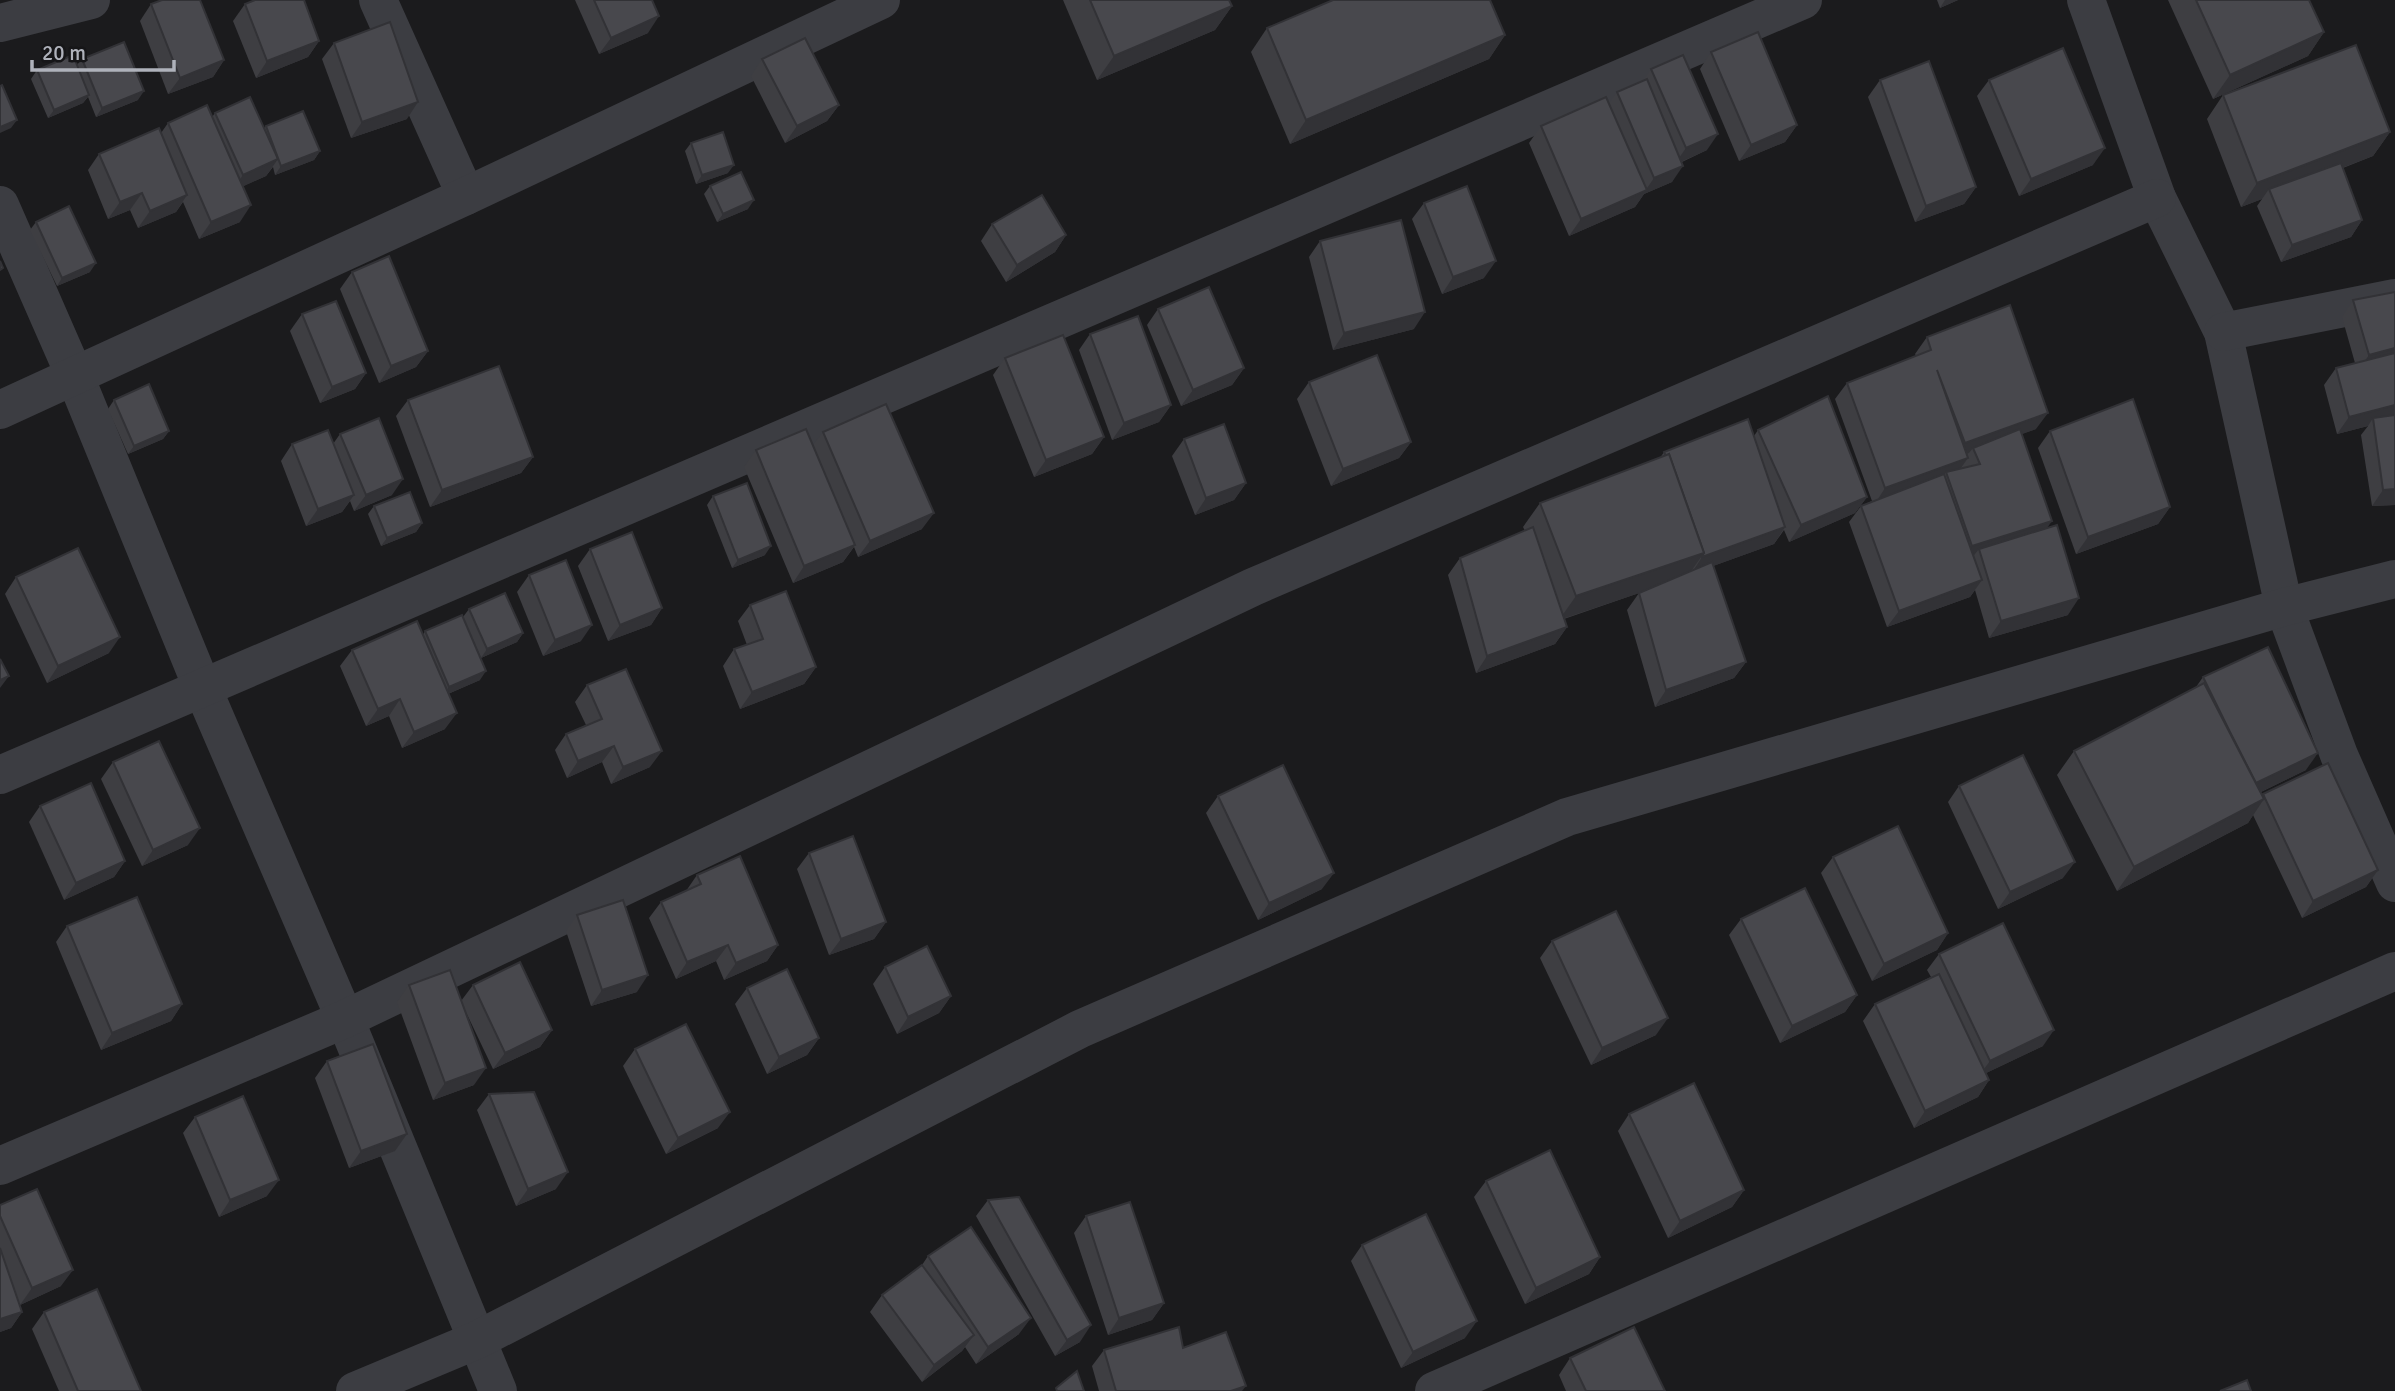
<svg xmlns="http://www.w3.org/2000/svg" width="2395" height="1391" font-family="Signika,sans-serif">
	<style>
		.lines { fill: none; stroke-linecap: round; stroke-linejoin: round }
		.minor { stroke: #3c3d42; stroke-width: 38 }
		.wall { fill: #3e3e42 }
		.shaded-wall { fill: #323236 }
		.building { fill: #48484d; stroke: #323236; stroke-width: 2 }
	</style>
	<rect width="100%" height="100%" fill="#1b1b1d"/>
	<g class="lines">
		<g class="minor">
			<path d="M378,0L466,196"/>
			<path d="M2086,0L2157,198L2223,332L2284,607L2339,755L2395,883"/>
			<path d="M0,23L91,0"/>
			<path d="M0,205L74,374L202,687L345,1019L498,1391"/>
			<path d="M2223,332L2395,298"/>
			<path d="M0,410L466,196L881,0"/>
			<path d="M0,775L1803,0"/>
			<path d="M0,1166L345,1019L1253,587L2157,198"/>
			<path d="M355,1391L477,1340L1080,1029L1567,817L2284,607L2395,579"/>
			<path d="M1434,1391L2395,971"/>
		</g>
	</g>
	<g class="wall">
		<path d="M575,0H652L648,33L599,54Z"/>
		<path d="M1063,0H1229L1232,6L1215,30L1097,80Z"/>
		<path d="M1937,0H1958L1940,8Z"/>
		<path d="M2168,0H2309L2324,32L2308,56L2213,99Z"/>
		<path d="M151,4L224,60L213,77L168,94L140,21Z"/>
		<path d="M245,4L319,41L308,57L256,78L233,21Z"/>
		<path d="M1267,28L1505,35L1489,59L1290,144L1251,52Z"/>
		<path d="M334,43L407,119L351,138L322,59Z"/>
		<path d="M1711,52L1797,125L1785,142L1739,161L1700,69Z"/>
		<path d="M82,59L138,100L96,117L88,97L83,103L48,118L31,79L37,70L77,65Z"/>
		<path d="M762,59L839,105L827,121L785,143L751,76Z"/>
		<path d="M1651,69L1707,150L1682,162L1672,182L1644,194L1635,207L1569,236L1529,143L1541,126L1609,103L1617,92L1643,81Z"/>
		<path d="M1880,80L1976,187L1964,204L1915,222L1868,97Z"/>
		<path d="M1989,80L2093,165L2019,196L1977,96Z"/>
		<path d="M2223,95L2390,132L2373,156L2343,168L2362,220L2351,237L2281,262L2257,206L2262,199L2241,207L2207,119Z"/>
		<path d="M215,113L264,128L266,126L320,151L314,160L275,175L273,167L266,176L243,186L240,222L199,239L183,202L176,212L138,228L130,210L108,219L88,170L99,154L161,133L168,123L212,117Z"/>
		<path d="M691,143L728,173L696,184L685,151Z"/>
		<path d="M710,186L748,209L717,222L704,194Z"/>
		<path d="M1424,203L1484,278L1442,294L1412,219Z"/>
		<path d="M36,222L90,272L57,286L30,230Z"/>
		<path d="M992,224L1066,235L1055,252L1006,282L981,241Z"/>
		<path d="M1320,241L1414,329L1333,350L1309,257Z"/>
		<path d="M352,272L428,351L416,367L379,383L340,289Z"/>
		<path d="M2395,292V505L2372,506L2361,435L2368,426L2337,434L2324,385L2336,368L2355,363L2342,317L2353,300Z"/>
		<path d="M1158,309L1244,368L1232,385L1181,406L1147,325Z"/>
		<path d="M302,314L366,373L355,389L320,403L290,331Z"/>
		<path d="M1090,334L1171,405L1159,422L1112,440L1079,350Z"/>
		<path d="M1927,337L2036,429L2021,434L2047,528L2068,615L1989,638L1975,590L1970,597L1887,627L1849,522L1861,506L1872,501L1835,399L1847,383L1916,356L1915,354Z"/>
		<path d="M1005,358L1104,437L1092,454L1034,477L993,375Z"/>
		<path d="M1309,382L1411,442L1399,458L1331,486L1297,399Z"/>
		<path d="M114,400L169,431L163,439L128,454L108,409Z"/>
		<path d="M408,400L533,457L521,473L430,507L396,416Z"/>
		<path d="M1758,430L1867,497L1855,513L1789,542L1784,530L1774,544L1713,566L1746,662L1734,678L1655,707L1627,610L1639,593L1564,619L1567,627L1555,644L1476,673L1448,575L1460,558L1525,531L1523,527L1540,503L1660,458L1664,452L1754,436Z"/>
		<path d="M2050,431L2170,507L2158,524L2076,554L2038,448Z"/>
		<path d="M823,432L922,529L858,557L854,547L843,562L793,583L744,467L756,450L813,445Z"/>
		<path d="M340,434L392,495L354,511L350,501L342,512L306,526L281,461L292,444H333Z"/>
		<path d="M1184,439L1246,483L1234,500L1195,515L1172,456Z"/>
		<path d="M713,496L765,555L732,568L707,505Z"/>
		<path d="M374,506L422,523L416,532L381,546L368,514Z"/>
		<path d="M590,549L662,608L651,625L608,641L578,566Z"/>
		<path d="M529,575L581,641L543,656L517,592Z"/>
		<path d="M16,577L109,653L47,683L5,594Z"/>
		<path d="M750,605L816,667L804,684L740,709L723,666L734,649L747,645L738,621Z"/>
		<path d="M469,609L523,633L517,642L481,658L467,627L480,680L448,694L445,729L402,748L389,716L366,726L340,666L352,650L423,635L425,631L463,617Z"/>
		<path d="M2203,677L2306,770L2261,792L2262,795L2378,870L2366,887L2302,918L2253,815L2248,823L2117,891L2057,775L2074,751L2196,687Z"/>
		<path d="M587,685L650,767L611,784L602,762L567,778L555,750L566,734L586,725L575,702Z"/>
		<path d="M113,762L188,845L142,866L101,779Z"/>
		<path d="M1959,786L2063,878L1998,909L1948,802Z"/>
		<path d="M1218,796L1322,889L1258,920L1206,813Z"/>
		<path d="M40,806L125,861L114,877L64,900L29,822Z"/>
		<path d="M809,853L886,922L874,939L829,955L797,869Z"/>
		<path d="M1833,857L1948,933L1937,950L1872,981L1821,873Z"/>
		<path d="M697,875L778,945L767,961L724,980L716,961L676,979L649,918L661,902L686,891Z"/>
		<path d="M577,915L637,992L591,1006L566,931Z"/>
		<path d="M1741,919L1857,995L1845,1012L1780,1043L1729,935Z"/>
		<path d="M67,926L182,1004L171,1021L101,1050L56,942Z"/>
		<path d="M1552,941L1656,1035L1591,1065L1540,958Z"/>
		<path d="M1939,954L2043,1046L1986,1073L1989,1080L1978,1097L1914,1128L1863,1021L1875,1004L1931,977L1927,970Z"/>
		<path d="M885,967L951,996L939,1013L897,1034L873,984Z"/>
		<path d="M409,985L461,1001L473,985L552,1030L540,1047L493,1069L463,1006L474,1085L433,1100L397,1002Z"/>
		<path d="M747,988L819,1038L807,1055L767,1074L735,1004Z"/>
		<path d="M635,1049L718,1128L666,1154L623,1066Z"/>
		<path d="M327,1061L395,1151L349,1168L315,1078Z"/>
		<path d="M489,1094L556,1189L516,1206L477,1110Z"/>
		<path d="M1629,1114L1744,1190L1732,1207L1668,1238L1618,1131Z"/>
		<path d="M195,1117L267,1196L219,1217L183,1133Z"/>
		<path d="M1486,1181L1600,1257L1589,1274L1525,1304L1474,1197Z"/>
		<path d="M988,1200L1080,1342L1055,1356L976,1216Z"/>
		<path d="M0,1205L61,1286L20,1305L22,1312L11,1328L0,1332Z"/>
		<path d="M1086,1216L1164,1303L1152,1320L1108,1335L1074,1233Z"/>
		<path d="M1362,1245L1465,1338L1401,1368L1351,1261Z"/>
		<path d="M928,1256L1019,1334L976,1364L965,1347L962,1351L922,1382L870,1312L882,1295L922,1265Z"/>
		<path d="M44,1312L141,1391H59L32,1329Z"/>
		<path d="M1183,1348L1231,1391H1099L1092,1366L1104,1350Z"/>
		<path d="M1570,1358L1665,1391H1566L1559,1375Z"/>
	</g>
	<g class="shaded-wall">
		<path d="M1945,0H1958L1940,8Z"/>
		<path d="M1232,6L1215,30L1097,80L1114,56Z"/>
		<path d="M659,16L648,33L599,54L611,38Z"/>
		<path d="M2324,32L2308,56L2213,99L2230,75Z"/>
		<path d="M1505,35L1489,59L1290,144L1306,120Z"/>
		<path d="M319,41L308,57L256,78L267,61Z"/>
		<path d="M224,60L213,77L168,94L180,78Z"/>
		<path d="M144,91L138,100L96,117L102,108Z"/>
		<path d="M89,95L83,103L48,118L54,110Z"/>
		<path d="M418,102L407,119L351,138L362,122Z"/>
		<path d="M839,105L827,121L785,143L797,126Z"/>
		<path d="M17,120L11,128L0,133V127Z"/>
		<path d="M1797,125L1785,142L1739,161L1751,145Z"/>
		<path d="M2390,132L2373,156L2271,195L2269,189L2262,199L2241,207L2257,183Z"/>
		<path d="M1718,134L1707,150L1674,165L1686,148Z"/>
		<path d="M2105,148L2093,165L2019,196L2031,179Z"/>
		<path d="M320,151L314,160L275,175L281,166Z"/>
		<path d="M278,159L266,176L231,192L243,175Z"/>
		<path d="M734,165L728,173L696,184L702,175Z"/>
		<path d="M1683,166L1672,182L1644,194L1635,207L1569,236L1581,219L1645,191L1654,178Z"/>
		<path d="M1976,187L1964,204L1915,222L1926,206Z"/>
		<path d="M142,193L130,210L108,219L120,202Z"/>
		<path d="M187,195L176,212L138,228L150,211Z"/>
		<path d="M754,200L748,209L717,222L723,214Z"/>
		<path d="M251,205L240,222L199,239L211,222Z"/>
		<path d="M2362,220L2351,237L2281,262L2292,245Z"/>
		<path d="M1066,235L1055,252L1006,282L1017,265Z"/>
		<path d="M1496,261L1484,278L1442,294L1453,277Z"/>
		<path d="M96,263L90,272L57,286L62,278Z"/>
		<path d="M1425,312L1414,329L1333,350L1344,333Z"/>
		<path d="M2395,348V362L2357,372L2369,355Z"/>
		<path d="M428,351L416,367L379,383L391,366Z"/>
		<path d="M1244,368L1232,385L1181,406L1193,390Z"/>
		<path d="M366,373L355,389L320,403L332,387Z"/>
		<path d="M1171,405L1159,422L1112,440L1124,423Z"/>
		<path d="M2395,405V419L2373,418L2368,426L2337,434L2349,417Z"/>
		<path d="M2048,413L2036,429L1974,452L1973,448L1969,453L1954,459L1965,443Z"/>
		<path d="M169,431L163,439L128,454L134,446Z"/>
		<path d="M1104,437L1092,454L1034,477L1046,460Z"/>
		<path d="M1411,442L1399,458L1331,486L1343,469Z"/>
		<path d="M533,457L521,473L430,507L442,490Z"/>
		<path d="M1968,458L1956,475L1946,472L1940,480L1874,505L1885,488Z"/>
		<path d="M403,479L392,495L354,511L366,495Z"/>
		<path d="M1246,483L1234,500L1195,515L1206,498Z"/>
		<path d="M2395,489V505L2372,506L2383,490Z"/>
		<path d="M354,495L342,512L306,526L318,509Z"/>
		<path d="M1867,497L1855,513L1789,542L1801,525Z"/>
		<path d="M2170,507L2158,524L2076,554L2088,537Z"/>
		<path d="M934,513L922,529L858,557L870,541Z"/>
		<path d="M2052,521L2040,538L1979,549L1971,559L1961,562L1972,546Z"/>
		<path d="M422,523L416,532L381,546L387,538Z"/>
		<path d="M1785,527L1774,544L1691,574L1702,557Z"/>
		<path d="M855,545L843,562L793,583L804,566Z"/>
		<path d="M771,546L765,555L732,568L738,560Z"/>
		<path d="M1704,553L1687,577L1559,620L1576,596Z"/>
		<path d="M1982,580L1970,597L1887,627L1899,611Z"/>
		<path d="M2079,598L2068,615L1989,638L2001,621Z"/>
		<path d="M662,608L651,625L608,641L620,625Z"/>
		<path d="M592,625L581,641L543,656L555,640Z"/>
		<path d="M1567,627L1555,644L1476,673L1487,656Z"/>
		<path d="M523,633L517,642L481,658L487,649Z"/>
		<path d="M120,637L109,653L47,683L58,666Z"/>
		<path d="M1746,662L1734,678L1655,707L1666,690Z"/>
		<path d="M816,667L804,684L740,709L752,692Z"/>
		<path d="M486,671L480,680L443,696L449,687Z"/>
		<path d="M9,676L0,688V680Z"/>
		<path d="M400,699L389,716L366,726L378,709Z"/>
		<path d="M457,713L445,729L402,748L414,732Z"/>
		<path d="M614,746L602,762L567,778L578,761Z"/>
		<path d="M662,751L650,767L611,784L623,767Z"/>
		<path d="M2318,753L2306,770L2242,801L2254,784Z"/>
		<path d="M2264,799L2248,823L2117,891L2134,867Z"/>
		<path d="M200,828L188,845L142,866L153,850Z"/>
		<path d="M125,861L114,877L64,900L76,883Z"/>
		<path d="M2075,862L2063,878L1998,909L2010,892Z"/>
		<path d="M2378,870L2366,887L2302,918L2313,901Z"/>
		<path d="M1334,873L1322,889L1258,920L1269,903Z"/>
		<path d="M886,922L874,939L829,955L841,939Z"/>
		<path d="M1948,933L1937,950L1872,981L1884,964Z"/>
		<path d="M728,945L716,961L676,979L687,962Z"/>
		<path d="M778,945L767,961L724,980L736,963Z"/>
		<path d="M648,975L637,992L591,1006L602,990Z"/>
		<path d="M1857,995L1845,1012L1780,1043L1792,1026Z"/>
		<path d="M951,996L939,1013L897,1034L908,1017Z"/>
		<path d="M182,1004L171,1021L101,1050L112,1033Z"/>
		<path d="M1668,1018L1656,1035L1591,1065L1602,1048Z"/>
		<path d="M552,1030L540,1047L493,1069L505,1053Z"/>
		<path d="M2054,1030L2043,1046L1978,1077L1990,1061Z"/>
		<path d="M819,1038L807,1055L767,1074L779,1057Z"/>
		<path d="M486,1068L474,1085L433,1100L445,1083Z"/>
		<path d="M1989,1080L1978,1097L1914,1128L1925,1111Z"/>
		<path d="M730,1112L718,1128L666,1154L678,1138Z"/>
		<path d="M407,1134L395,1151L349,1168L361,1151Z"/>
		<path d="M568,1172L556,1189L516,1206L528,1189Z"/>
		<path d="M279,1180L267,1196L219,1217L230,1200Z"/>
		<path d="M1744,1190L1732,1207L1668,1238L1680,1221Z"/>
		<path d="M1600,1257L1589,1274L1525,1304L1536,1288Z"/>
		<path d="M73,1270L61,1286L20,1305L32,1288Z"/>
		<path d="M1164,1303L1152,1320L1108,1335L1119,1318Z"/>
		<path d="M22,1312L11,1328L0,1332V1319Z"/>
		<path d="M1031,1318L1019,1334L976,1364L988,1347Z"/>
		<path d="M1477,1321L1465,1338L1401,1368L1413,1352Z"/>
		<path d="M1091,1325L1080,1342L1055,1356L1067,1340Z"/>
		<path d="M974,1335L962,1351L922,1382L934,1365Z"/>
		<path d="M1246,1386L1242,1391H1231Z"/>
	</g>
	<g class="building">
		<path d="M162,0H200L224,60L180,78L151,4Z"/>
		<path d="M255,0H304L319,41L267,61L245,4Z"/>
		<path d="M594,0H652L659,16L611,38Z"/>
		<path d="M1090,0H1229L1232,6L1114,56Z"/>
		<path d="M1333,0H1490L1505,35L1306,120L1267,28Z"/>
		<path d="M2196,0H2309L2324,32L2230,75Z"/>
		<path d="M390,22L418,102L362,122L334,43Z"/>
		<path d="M1758,32L1797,125L1751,145L1711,52Z"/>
		<path d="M805,38L839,105L797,126L762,59Z"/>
		<path d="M124,42L144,91L102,108L82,59Z"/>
		<path d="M2356,45L2390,132L2257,183L2223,95Z"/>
		<path d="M2063,48L2105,148L2031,179L1989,80Z"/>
		<path d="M73,55L89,95L54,110L37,70Z"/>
		<path d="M1683,55L1718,134L1686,148L1651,69Z"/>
		<path d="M1929,61L1976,187L1926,206L1880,80Z"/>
		<path d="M1647,79L1683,166L1654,178L1617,92Z"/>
		<path d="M2,85L17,120L0,127V86Z"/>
		<path d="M250,97L278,159L243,175L215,113Z"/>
		<path d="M1606,97L1647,190L1581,219L1541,126Z"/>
		<path d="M207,105L251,205L211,222L168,123Z"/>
		<path d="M303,111L320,151L281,166L266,126Z"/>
		<path d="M159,128L187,195L150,211L142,193L120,202L99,154Z"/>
		<path d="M723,132L734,165L702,175L691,143Z"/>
		<path d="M2341,163L2362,220L2292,245L2269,189Z"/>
		<path d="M741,172L754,200L723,214L710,186Z"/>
		<path d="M1467,186L1496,261L1453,277L1424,203Z"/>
		<path d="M1042,195L1066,235L1017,265L992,224Z"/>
		<path d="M69,206L96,263L62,278L36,222Z"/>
		<path d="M1401,220L1425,312L1344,333L1320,241Z"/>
		<path d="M389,256L428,351L391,366L352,272Z"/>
		<path d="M0,261L3,268L0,270Z"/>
		<path d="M1209,287L1244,368L1193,390L1158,309Z"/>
		<path d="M2395,292V348L2369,355L2353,300Z"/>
		<path d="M336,301L366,373L332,387L302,314Z"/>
		<path d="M2010,305L2048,413L1965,443L1937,370L1968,458L1885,488L1847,383L1931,350L1927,337Z"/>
		<path d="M1138,316L1171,405L1124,423L1090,334Z"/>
		<path d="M1063,335L1104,437L1046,460L1005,358Z"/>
		<path d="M2395,353V405L2349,417L2336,368Z"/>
		<path d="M1377,355L1411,442L1343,469L1309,382Z"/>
		<path d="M499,366L533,457L442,490L408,400Z"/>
		<path d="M149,384L169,431L134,446L114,400Z"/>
		<path d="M1828,396L1867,497L1801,525L1758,430Z"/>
		<path d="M2133,399L2170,507L2088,537L2050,431Z"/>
		<path d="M886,404L934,513L870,541L823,432Z"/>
		<path d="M2395,415V489L2383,490L2373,418Z"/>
		<path d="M379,418L403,479L366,495L340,434Z"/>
		<path d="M1748,419L1785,527L1702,557V556L1704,553L1669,454L1666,456L1664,452Z"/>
		<path d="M1224,424L1246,483L1206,498L1184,439Z"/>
		<path d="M806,429L855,545L804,566L756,450Z"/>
		<path d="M2020,429L2052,521L1972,546L1946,472L1980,464L1973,448Z"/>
		<path d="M328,430L354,495L318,509L292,444Z"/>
		<path d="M1669,454L1704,553L1576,596L1540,503Z"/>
		<path d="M1944,474L1982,580L1899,611L1861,506Z"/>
		<path d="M747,483L771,546L738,560L713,496Z"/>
		<path d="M410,492L422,523L387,538L374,506Z"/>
		<path d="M2057,525L2079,598L2001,621L1979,549Z"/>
		<path d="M1533,527L1567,627L1487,656L1460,558Z"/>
		<path d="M632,532L662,608L620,625L590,549Z"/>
		<path d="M78,548L120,637L58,666L16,577Z"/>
		<path d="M566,560L592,625L555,640L529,575Z"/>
		<path d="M1712,562L1746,662L1666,690L1639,593Z"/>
		<path d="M786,591L816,667L752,692L734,649L763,639L750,605Z"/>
		<path d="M505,593L523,633L487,649L469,609Z"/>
		<path d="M462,615L486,671L449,687L425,631Z"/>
		<path d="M417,621L457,713L414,732L400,699L378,709L352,650Z"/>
		<path d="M2268,647L2318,753L2256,783L2230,732L2203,677Z"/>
		<path d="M0,659L9,676L0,680Z"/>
		<path d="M626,669L662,751L623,767L614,746L578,761L566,734L602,719L587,685Z"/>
		<path d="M2204,683L2264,799L2134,867L2074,751Z"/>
		<path d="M159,741L200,828L153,850L113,762Z"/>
		<path d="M2023,755L2075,862L2010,892L1959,786Z"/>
		<path d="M2328,763L2378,870L2313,901L2263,794Z"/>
		<path d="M1283,765L1334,873L1269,903L1218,796Z"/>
		<path d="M91,783L125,861L76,883L40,806Z"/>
		<path d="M1898,826L1948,933L1884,964L1833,857Z"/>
		<path d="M853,836L886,922L841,939L809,853Z"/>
		<path d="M740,856L778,945L736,963L728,945L687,962L661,902L701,884L697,875Z"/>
		<path d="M1805,888L1857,995L1792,1026L1741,919Z"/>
		<path d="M137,897L182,1004L112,1033L67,926Z"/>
		<path d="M623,900L648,975L602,990L577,915Z"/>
		<path d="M1616,911L1668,1018L1602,1048L1552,941Z"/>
		<path d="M2003,923L2054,1030L1990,1061L1939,954Z"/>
		<path d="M927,946L951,996L908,1017L885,967Z"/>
		<path d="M520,962L552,1030L505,1053L473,985Z"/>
		<path d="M787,969L819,1038L779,1057L747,988Z"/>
		<path d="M450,970L486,1068L445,1083L409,985Z"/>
		<path d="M1939,974L1989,1080L1925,1111L1875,1004Z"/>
		<path d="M686,1024L730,1112L678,1138L635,1049Z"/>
		<path d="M373,1044L407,1134L361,1151L327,1061Z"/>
		<path d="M1694,1083L1744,1190L1680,1221L1629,1114Z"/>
		<path d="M534,1092L568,1172L528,1189L489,1094Z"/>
		<path d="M243,1096L279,1180L230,1200L195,1117Z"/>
		<path d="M1550,1150L1600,1257L1536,1288L1486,1181Z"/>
		<path d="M37,1189L73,1270L32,1288L0,1216V1205Z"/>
		<path d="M1019,1197L1091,1325L1067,1340L988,1200Z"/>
		<path d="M1130,1202L1164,1303L1119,1318L1086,1216Z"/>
		<path d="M1426,1214L1477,1321L1413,1352L1362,1245Z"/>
		<path d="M971,1227L1031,1318L988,1347L928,1256Z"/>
		<path d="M0,1248L22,1312L0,1319Z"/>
		<path d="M922,1265L974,1335L934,1365L882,1295Z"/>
		<path d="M97,1289L141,1391H78L44,1312Z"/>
		<path d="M1179,1327L1183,1348L1226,1332L1246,1386L1231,1391H1116L1104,1350Z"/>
		<path d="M1634,1327L1665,1391H1586L1570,1358Z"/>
		<path d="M1077,1371L1084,1391H1057L1056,1388Z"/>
		<path d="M2247,1380L2251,1391H2220Z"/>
	</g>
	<path d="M32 60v10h142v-10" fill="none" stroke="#afb2bb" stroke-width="3.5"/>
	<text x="42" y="60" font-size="21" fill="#afb2bb" stroke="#161618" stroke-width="5" paint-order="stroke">20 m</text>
</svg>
